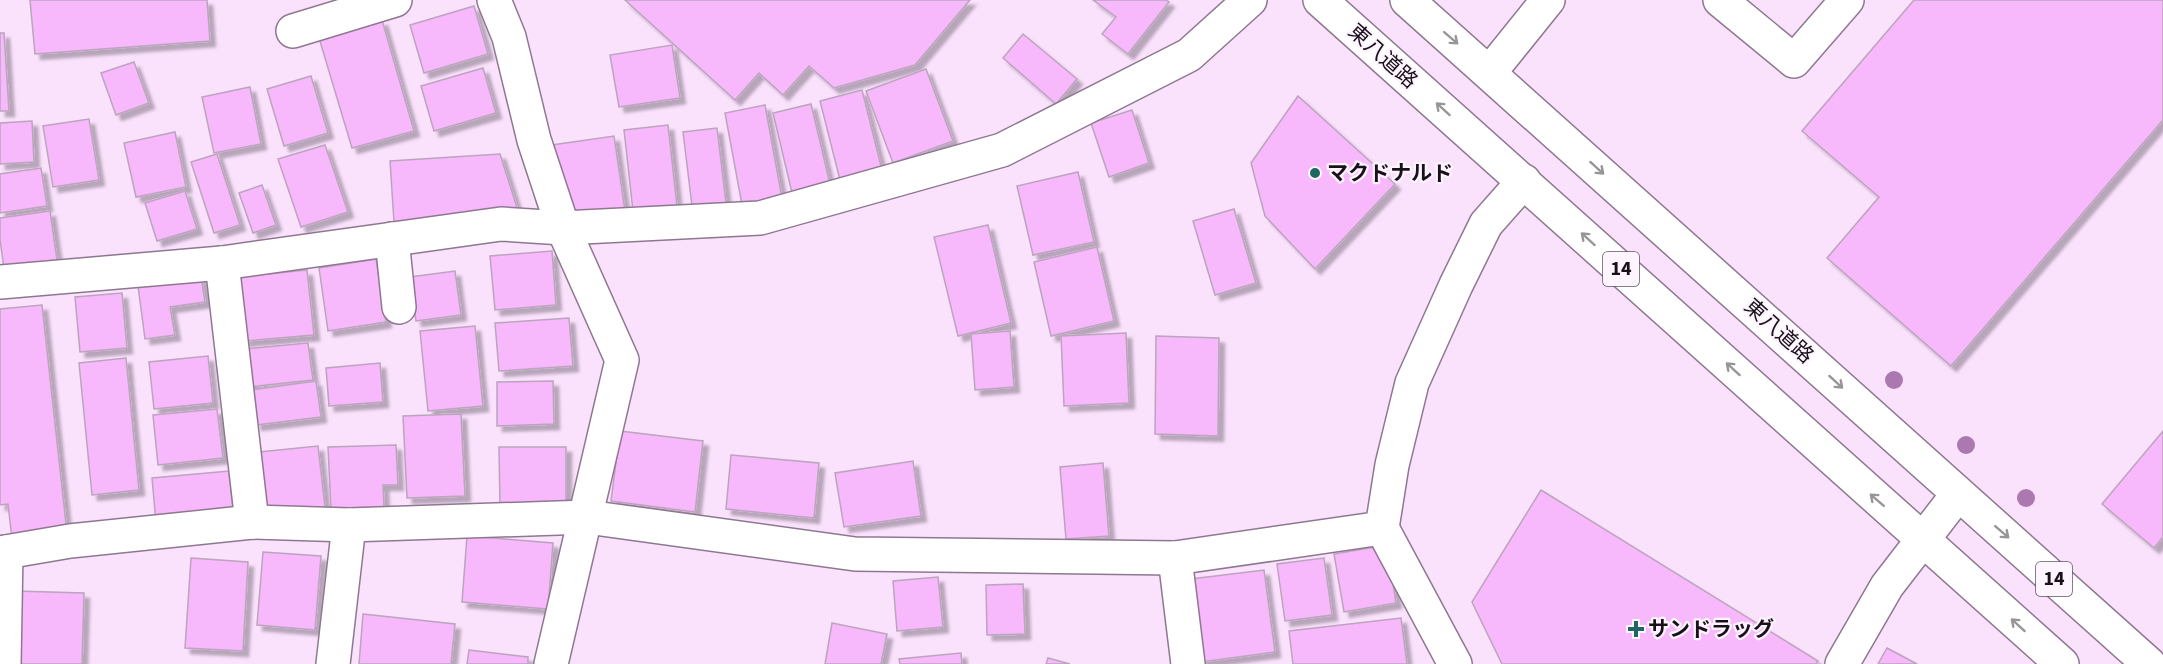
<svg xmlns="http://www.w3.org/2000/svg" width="2163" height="664" font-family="'Source Sans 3','Noto Sans JP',sans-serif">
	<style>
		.building { fill: #f7b8fc; stroke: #bca4be; stroke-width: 1.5; filter: url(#shadow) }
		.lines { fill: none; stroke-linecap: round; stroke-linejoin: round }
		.minor-casing { stroke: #8e7890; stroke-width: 36 }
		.major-casing { stroke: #8e7890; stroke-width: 36 }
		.minor { stroke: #fff; stroke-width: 33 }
		.major { stroke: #fff; stroke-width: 33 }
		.tree { fill: #ab78b0 }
		.oneway { stroke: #989498 }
		.poi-dot { fill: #1d6862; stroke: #fef4ff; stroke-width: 2 }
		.labels { text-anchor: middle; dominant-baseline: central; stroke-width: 4.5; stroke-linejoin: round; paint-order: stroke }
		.shield { fill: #fef4ff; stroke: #5e555f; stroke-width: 1.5 }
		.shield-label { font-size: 20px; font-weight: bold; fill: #19111a }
		.street-label { font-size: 21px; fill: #19111a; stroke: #fef4ff }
		.poi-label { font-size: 21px; font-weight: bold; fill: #19111a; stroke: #fef4ff; text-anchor: start }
	</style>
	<defs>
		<filter id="shadow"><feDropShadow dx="5.5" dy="5.5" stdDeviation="1.5" flood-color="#0004"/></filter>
	</defs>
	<rect width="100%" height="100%" fill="#fae1fc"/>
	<g class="building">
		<path d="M30,0H207L210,41L35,54Z"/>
		<path d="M625,0H970L915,65L834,88L809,66L783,95L759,73L735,100Z"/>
		<path d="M1093,0H1166L1169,2L1128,54L1102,34L1116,17Z"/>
		<path d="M1914,0H2163V120L1951,366L1827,258L1879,197L1802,131Z"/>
		<path d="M474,6L488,54L424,73L410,25Z"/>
		<path d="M382,20L414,131L352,148L319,38Z"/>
		<path d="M0,33H4L9,111H0Z"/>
		<path d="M1023,34L1077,79L1056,104L1003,58Z"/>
		<path d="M672,45L680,98L619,107L610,55Z"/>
		<path d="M134,62L149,103L116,115L101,73Z"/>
		<path d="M483,68L496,113L434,131L421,86Z"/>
		<path d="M926,69L953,141L893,163L866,91Z"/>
		<path d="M311,76L328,133L284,146L267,89Z"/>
		<path d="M250,87L261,144L214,153L202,97Z"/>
		<path d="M862,90L882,170L840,180L820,101Z"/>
		<path d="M1298,96L1395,184L1315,269L1265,216L1251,163Z"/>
		<path d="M811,104L831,188L793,197L773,113Z"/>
		<path d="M765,105L782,198L742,205L725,113Z"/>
		<path d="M1132,110L1149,163L1109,177L1091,123Z"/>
		<path d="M89,119L99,180L53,187L43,126Z"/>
		<path d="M32,121L34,162L0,164V123Z"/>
		<path d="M668,125L677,206L633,211L624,130Z"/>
		<path d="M717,128L726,203L692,206L683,132Z"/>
		<path d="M175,132L186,187L136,197L124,143Z"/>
		<path d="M614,136L625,211L564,221L552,145Z"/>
		<path d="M325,145L348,212L301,227L278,159Z"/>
		<path d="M217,154L240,225L214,233L191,162Z"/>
		<path d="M500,154L519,214L394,222L390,161Z"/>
		<path d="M41,168L47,206L0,213V174Z"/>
		<path d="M1078,172L1094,242L1033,255L1017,186Z"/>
		<path d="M262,185L276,225L253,233L239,193Z"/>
		<path d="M185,191L197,229L157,241L145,203Z"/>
		<path d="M1234,209L1256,283L1215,295L1193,221Z"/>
		<path d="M50,211L58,267L5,275L0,240V218Z"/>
		<path d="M988,225L1011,323L958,336L934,237Z"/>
		<path d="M1097,247L1114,321L1051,336L1034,262Z"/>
		<path d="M552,251L556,305L495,310L490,256Z"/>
		<path d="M376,259L386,322L328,331L319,268Z"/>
		<path d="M307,270L314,335L244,341L237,277Z"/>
		<path d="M455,271L461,315L416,321L410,277Z"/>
		<path d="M201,277L205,302L170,307L175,335L145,339L138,286Z"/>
		<path d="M122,293L127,348L80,352L75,297Z"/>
		<path d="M42,305L67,533L12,539L8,504L0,505V309Z"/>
		<path d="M569,318L573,366L499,371L495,323Z"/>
		<path d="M475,326L483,406L428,411L420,331Z"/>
		<path d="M1010,331L1014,387L975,390L971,334Z"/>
		<path d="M1126,333L1129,403L1064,406L1061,336Z"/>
		<path d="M1156,336L1219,338L1218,436L1155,434Z"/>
		<path d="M308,343L313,380L248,387L244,349Z"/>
		<path d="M208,356L213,403L154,409L149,362Z"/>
		<path d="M126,358L139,490L92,495L79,363Z"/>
		<path d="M380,363L383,402L329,406L326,368Z"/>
		<path d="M316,381L321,417L256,425L251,390Z"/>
		<path d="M553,381L554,424L497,426V382Z"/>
		<path d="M217,409L223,458L158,465L153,415Z"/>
		<path d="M461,414L465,496L407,498L403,416Z"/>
		<path d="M620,431L703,441L695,512L611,501Z"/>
		<path d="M2163,431V537L2154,548L2102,504Z"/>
		<path d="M396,445L398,485H383L384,507L331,510L328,447Z"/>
		<path d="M318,446L325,507L265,513L259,452Z"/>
		<path d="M499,447H566V507H500Z"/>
		<path d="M731,455L819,463L814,518L726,509Z"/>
		<path d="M913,461L921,516L844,527L835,473Z"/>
		<path d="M1103,463L1109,536L1066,539L1060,467Z"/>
		<path d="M229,471L234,517L156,523L152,478Z"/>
		<path d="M1541,490L1818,661L1816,664H1502L1472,602Z"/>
		<path d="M467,536L553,543L548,609L462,602Z"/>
		<path d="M1387,545L1396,603L1344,612L1334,554Z"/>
		<path d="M263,552L321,556L315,630L257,625Z"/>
		<path d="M191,558L248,562L243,651L185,648Z"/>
		<path d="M1324,558L1332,615L1285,621L1277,564Z"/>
		<path d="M1264,570L1275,652L1201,662L1191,579Z"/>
		<path d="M938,577L943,627L897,631L893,581Z"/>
		<path d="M1023,584L1025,634L987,635L986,585Z"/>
		<path d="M16,591L84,593L82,664H14Z"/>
		<path d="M363,614L455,624L451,664H359Z"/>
		<path d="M1401,618L1407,664H1293L1289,631Z"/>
		<path d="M832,623L887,634L881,664H825Z"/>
		<path d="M1887,648L1917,664H1878Z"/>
		<path d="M469,650L528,657V664H467Z"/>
		<path d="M961,653L962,664H900L899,659Z"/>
		<path d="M1048,658L1070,664H1046Z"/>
	</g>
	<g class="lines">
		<g class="minor-casing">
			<g id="minor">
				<path d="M494,0L509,37L534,140L563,228L622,360L551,664"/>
				<path d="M1720,0L1794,61L1847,0"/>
				<path d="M293,31L395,0"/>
				<path d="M1490,72L1548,0"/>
				<path d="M392,239L399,307"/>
				<path d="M222,263L252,522"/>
				<path d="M0,282L222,263L501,224L563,228L760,218L1002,150L1189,55L1250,0"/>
				<path d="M1382,528L1455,664"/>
				<path d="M0,553L70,541L252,522L349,525L587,517L855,554L1175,558L1382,528L1392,465L1412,383L1456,285L1486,224L1524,181"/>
				<path d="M1175,558L1188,664"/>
				<path d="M4,664L6,552"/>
				<path d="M333,664L349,525"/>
				<path d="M1842,664L1887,586L1958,494"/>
			</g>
		</g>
		<g class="major-casing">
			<g id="major">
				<path d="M1320,0L2062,664"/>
				<path d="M1407,0L2149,664"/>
			</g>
		</g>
		<use href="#minor" class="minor"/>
		<use href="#major" class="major"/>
	</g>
	<g class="tree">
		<circle cx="1894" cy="380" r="9"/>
		<circle cx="1966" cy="445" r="9"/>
		<circle cx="2026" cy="498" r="9"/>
	</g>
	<defs><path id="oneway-shaft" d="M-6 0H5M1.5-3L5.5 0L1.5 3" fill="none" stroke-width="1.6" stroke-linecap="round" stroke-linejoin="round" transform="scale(1.5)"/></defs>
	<g class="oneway">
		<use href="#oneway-shaft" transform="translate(1451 38) rotate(41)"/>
		<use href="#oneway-shaft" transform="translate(1443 109) rotate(-138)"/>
		<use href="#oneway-shaft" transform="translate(1597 168) rotate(42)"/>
		<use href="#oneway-shaft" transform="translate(1588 239) rotate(-138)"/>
		<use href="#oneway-shaft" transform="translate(1733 369) rotate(-138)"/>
		<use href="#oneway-shaft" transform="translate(1836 382) rotate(42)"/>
		<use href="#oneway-shaft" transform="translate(1877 500) rotate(-139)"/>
		<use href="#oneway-shaft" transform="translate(2002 532) rotate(41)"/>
		<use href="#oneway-shaft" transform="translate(2018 625) rotate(-138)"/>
	</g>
	<g class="poi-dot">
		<circle cx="1315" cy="173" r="6"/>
		<path d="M1633 620h6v6h6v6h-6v6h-6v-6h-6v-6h6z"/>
	</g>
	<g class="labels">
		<g class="shield">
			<rect x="1603" y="252" width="36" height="34" rx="4.5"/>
			<rect x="2036" y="562" width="36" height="34" rx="4.5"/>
		</g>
		<g class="shield-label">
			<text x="1621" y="269">14</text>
			<text x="2054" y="579">14</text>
		</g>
		<g class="street-label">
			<text transform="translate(1383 56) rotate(42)">東八道路</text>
			<text transform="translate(1779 331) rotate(42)">東八道路</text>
		</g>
		<g class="poi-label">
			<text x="1327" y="173">マクドナルド</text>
			<text x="1648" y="629">サンドラッグ</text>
		</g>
	</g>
</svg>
